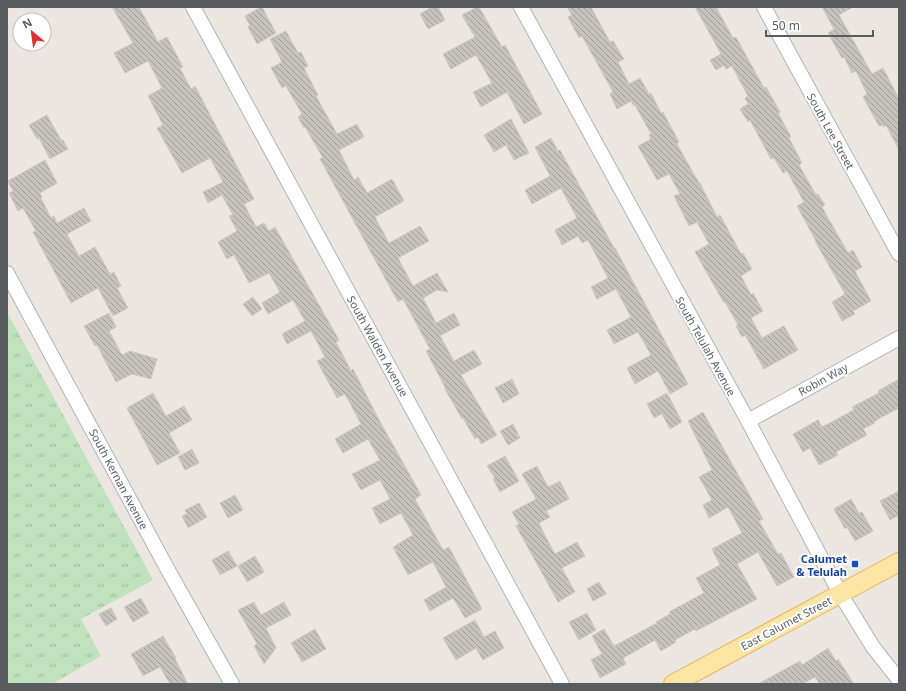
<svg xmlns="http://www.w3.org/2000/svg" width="906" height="691" font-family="'Noto Sans',sans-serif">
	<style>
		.grass { fill: url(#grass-tufts) }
		.building { fill: url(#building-back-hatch); stroke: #cfc8bf }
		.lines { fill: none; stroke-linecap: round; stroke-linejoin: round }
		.minor-casing { stroke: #b1b3b7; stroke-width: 16 }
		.major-casing { stroke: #e9b45a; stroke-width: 20 }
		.minor { stroke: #fff; stroke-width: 14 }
		.major { stroke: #fae5a5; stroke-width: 18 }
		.transit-dot { fill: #1a4fb4; stroke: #fff; stroke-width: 1.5 }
		.labels { text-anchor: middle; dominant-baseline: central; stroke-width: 4; stroke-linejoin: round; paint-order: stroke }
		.street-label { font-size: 11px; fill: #595d60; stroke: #fff }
		.transit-label { font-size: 11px; font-weight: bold; fill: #164399; stroke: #fff; text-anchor: end }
	</style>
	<defs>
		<pattern id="grass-tufts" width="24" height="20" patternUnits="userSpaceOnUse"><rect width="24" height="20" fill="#c0e2bd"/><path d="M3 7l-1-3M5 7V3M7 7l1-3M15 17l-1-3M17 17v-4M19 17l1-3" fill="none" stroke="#9fba9d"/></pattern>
		<pattern id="building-back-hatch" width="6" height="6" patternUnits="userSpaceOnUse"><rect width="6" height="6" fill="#c6c2bc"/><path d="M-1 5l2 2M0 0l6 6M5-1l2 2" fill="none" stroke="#a4a19c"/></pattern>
	</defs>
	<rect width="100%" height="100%" fill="#ebe7e0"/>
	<path class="grass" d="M7,312L153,580L81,619L101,656L52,684H7Z"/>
	<g class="building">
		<path d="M112,7H139L158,42L167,37L183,67L180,68L191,89L195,86L254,199L244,204L256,227L264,223L269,231L275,227L339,340L336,342L351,371L353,369L378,418L421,495L415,499L443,550L449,547L482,609L465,618L453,598L430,611L424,600L446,587L433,562L408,575L393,547L413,535L401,513L380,524L372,508L390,499L380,480L361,490L352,474L380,460L368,439L343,453L335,439L361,424L345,394L337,398L317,361L325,357L311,331L287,344L282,334L305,321L293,300L268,314L262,303L280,292L269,273L249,283L234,255L227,259L218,242L237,231L229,216L233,215L222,195L208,203L203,192L223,182L210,158L182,173L157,128L163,125L148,96L162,88L148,61L125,73L114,53L133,43Z"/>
		<path d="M261,7H262L276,33L257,44L248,27L250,26L245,16Z"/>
		<path d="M432,7H438L445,20L428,29L420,14Z"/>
		<path d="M477,7H479L502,47L505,45L542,114L524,124L507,92L481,107L473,92L492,83L476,55L451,69L443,54L475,37L462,15Z"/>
		<path d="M567,7H591L610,42L613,41L624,59L618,62L629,84L640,78L649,94L651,93L661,113L663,112L679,142L677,144L699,183H700L717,217L720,215L741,254L743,253L752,269L741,276L751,295L753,293L763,311L751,318L762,338L784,326L798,350L764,369L745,335L742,337L736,326L738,325L725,302L724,303L695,252L709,244L697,222L689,226L674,196L680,194L669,174L657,180L638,146L651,139L649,135L651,134L635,105L634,106L631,101L617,109L610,94L613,92L582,36L579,38L568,17L572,15Z"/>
		<path d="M695,7H716L733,38L736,37L764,88L766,87L780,112L778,113L791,137L789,138L802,163L799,165L816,195L818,194L825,205L822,207L848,253L853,250L862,267L855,271L871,301L853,311L855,314L842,321L832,302L845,294L815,241H816L797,206L804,202L787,171L783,173L774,158L771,159L750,120L748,122L740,109L748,104L745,98L748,96L732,66L726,69L724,65L716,70L710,60L721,54Z"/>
		<path d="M822,7H853L839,15L872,74L883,68L899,99V150L886,125L884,127L882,125L879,126L863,97L867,94L856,71L852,73L844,57L842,58L828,33L834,29Z"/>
		<path d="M286,31L298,53L301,52L308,66L304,68L318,95L316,96L337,134L357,124L364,137L339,150L354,180L358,177L367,193L392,179L404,201L375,217L389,243L420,226L429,241L398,258L413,286L437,273L448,292L437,290L423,298L436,323L454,313L460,325L440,336L454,361L474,350L482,364L461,375L497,435L481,444L478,437L475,439L463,418L462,419L445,389H446L426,351L430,349L403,299L398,302L320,159L323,158L305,127L304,128L298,117L302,114L286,86L282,88L271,68L282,62L270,39Z"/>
		<path d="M47,115L61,140H63L68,149L50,159L39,138L37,139L29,125Z"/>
		<path d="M511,119L529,153L514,160L506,145L494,152L484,135Z"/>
		<path d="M551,138L558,151L560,150L614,248H615L688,384L670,394L658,371L635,384L627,368L651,355L638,332L614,344L607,330L631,317L616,289L597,299L591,287L608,278L588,240L582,243L578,236L562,245L555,230L577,218L561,188L532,204L525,190L550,176L535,147Z"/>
		<path d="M45,160L57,183L40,193L42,197L41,198L51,218L54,216L57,223L84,208L91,221L67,234L79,256L95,247L110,274L114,272L121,286L117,288L128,308L113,316L98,288L71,303L33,232L36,231L23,208L18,211L9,193L13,191L8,181Z"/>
		<path d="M253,297L262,309L252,316L243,304Z"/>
		<path d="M109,313L116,327L109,331L122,355L130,351L157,359L151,379L132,374L116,382L97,345L95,346L84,326Z"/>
		<path d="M512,379L519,394L503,403L495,388Z"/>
		<path d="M899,379V408L880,418L874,422L875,423L863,429L867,435L836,452L838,455L819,465L810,448L803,452L793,434L818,420L822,427L854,410L852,407L879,393L878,391Z"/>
		<path d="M153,393L166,416L184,406L192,420L169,433L180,453L157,465L127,408Z"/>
		<path d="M667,393L682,422L670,429L662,414L654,418L647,404Z"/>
		<path d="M703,412L763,519L759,521L778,554L781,553L794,577L777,586L758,552L737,564L757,599L696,631L695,629L675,640L676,642L661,651L655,640L623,658L626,664L600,678L591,660L602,654L592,636L604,629L614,646L657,623L656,622L670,614L669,612L704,593L696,578L720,565L712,549L742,533L728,507L709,518L703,505L712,500L699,477L712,470L688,421Z"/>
		<path d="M513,424L520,438L508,445L500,431Z"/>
		<path d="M192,449L199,463L185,470L178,457Z"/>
		<path d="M505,456L519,481L500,492L493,479L495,478L487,466Z"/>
		<path d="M537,466L548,487L560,481L569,499L546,511L550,517L539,523L542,530L555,554L577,542L585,556L562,568L575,592L558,602L516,526L519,524L512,512L536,499L522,474Z"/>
		<path d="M899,491V515L890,520L880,501Z"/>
		<path d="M235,495L243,510L228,518L220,503Z"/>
		<path d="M851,499L859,513L862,512L873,531L855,541L847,527L845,529L834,509Z"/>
		<path d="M199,503L207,517L188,528L182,516L187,514L185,510Z"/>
		<path d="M228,551L237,566L220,575L212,560Z"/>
		<path d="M255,556L264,572L247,582L238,566Z"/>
		<path d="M599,582L606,594L593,601L587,589Z"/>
		<path d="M141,598L149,613L133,622L124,607Z"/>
		<path d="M254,602L261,615L284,602L291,615L266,628L276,648L264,664L254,646L257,644L238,610Z"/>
		<path d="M111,608L117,619L106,626L99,614Z"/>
		<path d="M587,613L596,630L579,640L569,622Z"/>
		<path d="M475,620L484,637L495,631L504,648L483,660L476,648L456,660L443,638Z"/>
		<path d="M315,629L326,649L302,662L291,643Z"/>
		<path d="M163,636L176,658L175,659L188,684H170L160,667L143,676L131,654Z"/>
		<path d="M828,648L836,661L838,659L854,684H820L815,677L802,684H758L800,661L802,665Z"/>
	</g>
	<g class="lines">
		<g class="minor-casing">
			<g id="minor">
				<path d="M193,7L562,684"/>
				<path d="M521,7L748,421L841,595L873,647L899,680"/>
				<path d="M764,7L899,254"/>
				<path d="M7,273L168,570L232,684"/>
				<path d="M748,421L899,338"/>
			</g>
		</g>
		<g class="major-casing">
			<path id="major" d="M673,684L899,562"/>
		</g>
		<use href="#minor" class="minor"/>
		<use href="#major" class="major"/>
	</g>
	<rect class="transit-dot" x="851" y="560" width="8" height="8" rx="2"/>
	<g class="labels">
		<g class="street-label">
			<text transform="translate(831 131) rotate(61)">South Lee Street</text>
			<text transform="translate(378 346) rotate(61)">South Walden Avenue</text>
			<text transform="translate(706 346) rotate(61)">South Telulah Avenue</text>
			<text transform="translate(823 379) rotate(-29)">Robin Way</text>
			<text transform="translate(119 479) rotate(62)">South Kernan Avenue</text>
			<text transform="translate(786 623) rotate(-28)">East Calumet Street</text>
		</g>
		<g class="transit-label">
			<text x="847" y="558">Calumet<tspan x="847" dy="13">&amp; Telulah</tspan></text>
		</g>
	</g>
	<rect width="906" height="691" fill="none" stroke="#595d60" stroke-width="16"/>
	<g transform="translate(32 32) rotate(331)"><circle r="19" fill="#ffffff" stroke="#bdbebf"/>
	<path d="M0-3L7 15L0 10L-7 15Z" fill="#df3134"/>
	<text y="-6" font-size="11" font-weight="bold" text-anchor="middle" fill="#595d60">N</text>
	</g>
	<path d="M766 30v6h107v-6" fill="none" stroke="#595d60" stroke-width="2"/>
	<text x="772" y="30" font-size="12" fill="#595d60" stroke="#ffffff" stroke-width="3" paint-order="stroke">50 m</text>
</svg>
